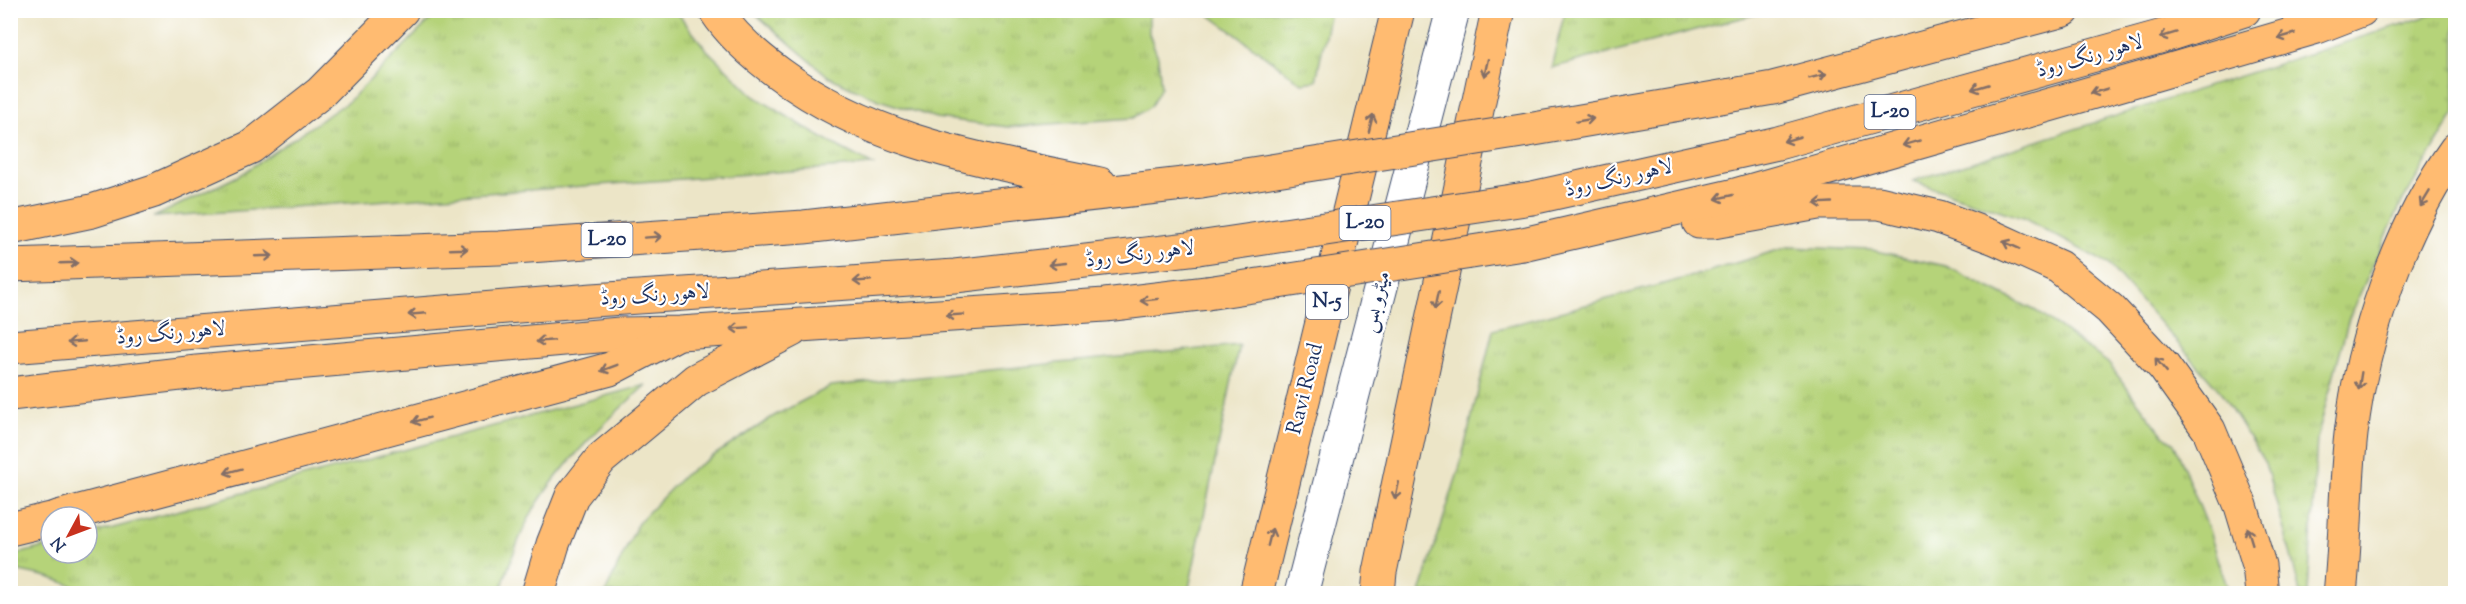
<svg xmlns="http://www.w3.org/2000/svg" width="2466" height="604" font-family="'Sorts Mill Goudy',Amiri,serif">
	<style>
		.grass { fill: url(#grass-tufts); stroke: #68816c; stroke-width: 1.5 }
		.lines { fill: none; stroke-linecap: round; stroke-linejoin: round }
		.minor-casing { stroke: #3a4a6e; stroke-width: 35 }
		.highway-casing { stroke: #3a4a6e; stroke-width: 35 }
		.minor { stroke: #fff; stroke-width: 33 }
		.highway { stroke: #ffbb71; stroke-width: 33 }
		.highway-bridge-casing { stroke: #3a4a6e; stroke-width: 35; stroke-linecap: butt }
		.highway-bridge { stroke: #ffbb71; stroke-width: 33 }
		.oneway { stroke: #826e67 }
		.labels { text-anchor: middle; dominant-baseline: central; stroke-width: 4.5; stroke-linejoin: round; paint-order: stroke }
		.shield { fill: #fff; stroke: #5f6d8e; stroke-width: 1.5 }
		.shield-label { font-size: 20px; font-weight: bold; fill: #1b2f5e }
		.street-label { font-size: 21px; fill: #1b2f5e; stroke: #fff }
	</style>
	<defs>
		<pattern id="grass-tufts" width="24" height="20" patternUnits="userSpaceOnUse" patternTransform="scale(1.5)"><rect width="24" height="20" fill="#b5d379"/><path d="M3 7l-1-3M5 7V3M7 7l1-3M15 17l-1-3M17 17v-4M19 17l1-3" fill="none" stroke="#9bb56b"/></pattern>
	</defs>
	<rect width="100%" height="100%" fill="#fff"/>
	<filter id="ink" filterUnits="userSpaceOnUse"><feTurbulence type="fractalNoise" baseFrequency=".0167" numOctaves="2"/><feDisplacementMap in="SourceGraphic" scale="12" xChannelSelector="R" yChannelSelector="G"/><feConvolveMatrix kernelMatrix="1 2 1 2 8 2 1 2 1" color-interpolation-filters="sRGB"/></filter>
	<filter id="wash" filterUnits="userSpaceOnUse"><feTurbulence type="fractalNoise" baseFrequency=".008" numOctaves="4" result="noise"/><feDisplacementMap in="SourceGraphic" scale="24" xChannelSelector="R" yChannelSelector="G"/><feGaussianBlur stdDeviation="1.35" result="paint"/><feColorMatrix in="noise" values="0 0 0 0 0 0 0 0 0 0 0 0 0 0 0 0 0 1.4 0 .05"/><feComposite in="paint" operator="in"/></filter>
	<g filter="url(#wash)">
		<rect width="100%" height="100%" fill="#ece5c7"/>
		<g class="grass">
			<path d="M436,11H676L705,48L754,96L822,138L873,165L154,217L238,176L349,101L430,20Z"/>
			<path d="M752,11H1152L1149,16V34L1158,57L1161,87L1151,106L1133,118L1009,127L936,118L879,100L829,77Z"/>
			<path d="M1204,11H1330L1316,81L1302,83Z"/>
			<path d="M1565,11V10L1768,11L1551,68Z"/>
			<path d="M2443,11H2455V113L2400,206L2349,318L2317,438L2308,593H2300L2290,551L2265,463L2220,391L2108,264L2025,219L1913,181Z"/>
			<path d="M1788,247L1872,250L1946,266L2036,311L2108,363L2163,435L2174,443L2209,530L2229,593H1420L1459,469L1493,330L1700,274Z"/>
			<path d="M1239,345L1188,593H605L638,523L684,475L774,416L831,386Z"/>
			<path d="M646,385C608,418 554,472 530,516C517,541 508,567 500,593L96,594L48,577L11,569V556L51,545V553H87V535Z"/>
		</g>
	</g>
	<g filter="url(#ink)">
		<g class="lines">
			<g class="minor-casing">
				<path id="minor" d="M1301,594L1453,10"/>
			</g>
			<g class="highway-casing">
				<g id="highway">
					<path d="M715,10C732,36 755,56 780,74C876,145 986,160 1100,184"/>
					<path d="M1528,130L1773,88L2064,10"/>
					<path d="M1532,198L1778,143L2170,34L2244,10"/>
					<path d="M1699,222H1713L1818,203H1879L1939,217L1995,238L2059,267L2110,309L2164,367L2209,430L2241,506L2259,565L2262,594"/>
					<path d="M10,228L92,211L154,191L251,147L320,93L402,10"/>
					<path d="M1523,244L1735,195L2143,78L2317,27L2361,10"/>
					<path d="M10,265L499,248L804,227L1201,182"/>
					<path d="M10,347L593,300L955,276L1198,248"/>
					<path d="M10,394L197,372L620,334L680,333L1105,305L1207,293"/>
					<path d="M58,517L610,369L673,336"/>
					<path d="M10,529L51,519"/>
					<path d="M538,594L553,544L572,496L601,459L696,380L792,330"/>
					<path d="M1256,594L1398,10"/>
					<path d="M1378,594L1380,572L1498,10"/>
					<path d="M2340,594C2346,541 2345,487 2351,434C2362,339 2400,227 2456,149"/>
				</g>
			</g>
			<use href="#minor" class="minor"/>
			<use href="#highway" class="highway"/>
			<g class="highway-bridge-casing">
				<g id="highway-bridge">
					<path d="M1201,182L1528,130"/>
					<path d="M1198,248L1532,198"/>
					<path d="M1207,293L1523,244"/>
				</g>
			</g>
			<use href="#highway-bridge" class="highway-bridge"/>
		</g>
		<defs><path id="oneway-shaft" d="M-6 0H5M1.5-3L5.5 0L1.5 3" fill="none" stroke-width="1.6" stroke-linecap="round" stroke-linejoin="round" transform="scale(1.5)"/></defs>
		<g class="oneway">
			<use href="#oneway-shaft" transform="translate(2168 35) rotate(163)"/>
			<use href="#oneway-shaft" transform="translate(2286 36) rotate(164)"/>
			<use href="#oneway-shaft" transform="translate(1486 68) rotate(102)"/>
			<use href="#oneway-shaft" transform="translate(1818 76) rotate(-15)"/>
			<use href="#oneway-shaft" transform="translate(1980 87) rotate(164)"/>
			<use href="#oneway-shaft" transform="translate(2099 91) rotate(164)"/>
			<use href="#oneway-shaft" transform="translate(1585 120) rotate(-10)"/>
			<use href="#oneway-shaft" transform="translate(1371 123) rotate(-76)"/>
			<use href="#oneway-shaft" transform="translate(1792 139) rotate(164)"/>
			<use href="#oneway-shaft" transform="translate(1911 143) rotate(164)"/>
			<use href="#oneway-shaft" transform="translate(1724 197) rotate(167)"/>
			<use href="#oneway-shaft" transform="translate(2425 199) rotate(121)"/>
			<use href="#oneway-shaft" transform="translate(1823 203) rotate(177)"/>
			<use href="#oneway-shaft" transform="translate(653 237) rotate(-4)"/>
			<use href="#oneway-shaft" transform="translate(2011 245) rotate(-156)"/>
			<use href="#oneway-shaft" transform="translate(459 249) rotate(-2)"/>
			<use href="#oneway-shaft" transform="translate(264 256) rotate(-2)"/>
			<use href="#oneway-shaft" transform="translate(69 263) rotate(-2)"/>
			<use href="#oneway-shaft" transform="translate(1057 264) rotate(174)"/>
			<use href="#oneway-shaft" transform="translate(862 281) rotate(176)"/>
			<use href="#oneway-shaft" transform="translate(1149 300) rotate(173)"/>
			<use href="#oneway-shaft" transform="translate(1437 300) rotate(102)"/>
			<use href="#oneway-shaft" transform="translate(417 314) rotate(175)"/>
			<use href="#oneway-shaft" transform="translate(955 315) rotate(176)"/>
			<use href="#oneway-shaft" transform="translate(739 328) rotate(176)"/>
			<use href="#oneway-shaft" transform="translate(545 341) rotate(175)"/>
			<use href="#oneway-shaft" transform="translate(76 342) rotate(175)"/>
			<use href="#oneway-shaft" transform="translate(2161 365) rotate(-130)"/>
			<use href="#oneway-shaft" transform="translate(609 368) rotate(159)"/>
			<use href="#oneway-shaft" transform="translate(2360 381) rotate(99)"/>
			<use href="#oneway-shaft" transform="translate(421 420) rotate(165)"/>
			<use href="#oneway-shaft" transform="translate(233 471) rotate(165)"/>
			<use href="#oneway-shaft" transform="translate(1397 491) rotate(102)"/>
			<use href="#oneway-shaft" transform="translate(2250 536) rotate(-107)"/>
			<use href="#oneway-shaft" transform="translate(1270 537) rotate(-76)"/>
		</g>
	</g>
	<g class="labels">
		<g class="shield">
			<rect x="1864.5" y="95" width="51" height="34" rx="4.5"/>
			<rect x="1339.5" y="206" width="51" height="34" rx="4.5"/>
			<rect x="581.5" y="223" width="51" height="34" rx="4.5"/>
			<rect x="1306" y="285" width="42" height="34" rx="4.5"/>
		</g>
		<g class="shield-label">
			<text x="1890" y="112">L-20</text>
			<text x="1365" y="223">L-20</text>
			<text x="607" y="240">L-20</text>
			<text x="1327" y="302">N-5</text>
		</g>
		<g class="street-label">
			<text transform="translate(2090 57) rotate(-16)">لاہور رنگ روڈ</text>
			<text transform="translate(1619 179) rotate(-13)">لاہور رنگ روڈ</text>
			<text transform="translate(1140 255) rotate(-7)">لاہور رنگ روڈ</text>
			<text transform="translate(655 296) rotate(-4)">لاہور رنگ روڈ</text>
			<text transform="translate(1377 302) rotate(-75)">میٹرو بس</text>
			<text transform="translate(171 334) rotate(-5)">لاہور رنگ روڈ</text>
			<text transform="translate(1306 389) rotate(-76)">Ravi Road</text>
		</g>
	</g>
	<rect width="2466" height="604" fill="none" stroke="#fff" stroke-width="36"/>
	<g transform="translate(69 535) rotate(229)"><circle r="28" fill="#ffffff" stroke="#a4acbf" stroke-width="1.5"/>
	<path d="M0-4.5L10 22L0 15L-10 22Z" fill="#c8321e"/>
	<text y="-9" font-size="16" font-weight="bold" text-anchor="middle" fill="#1b2f5e">N</text>
	</g>
</svg>
